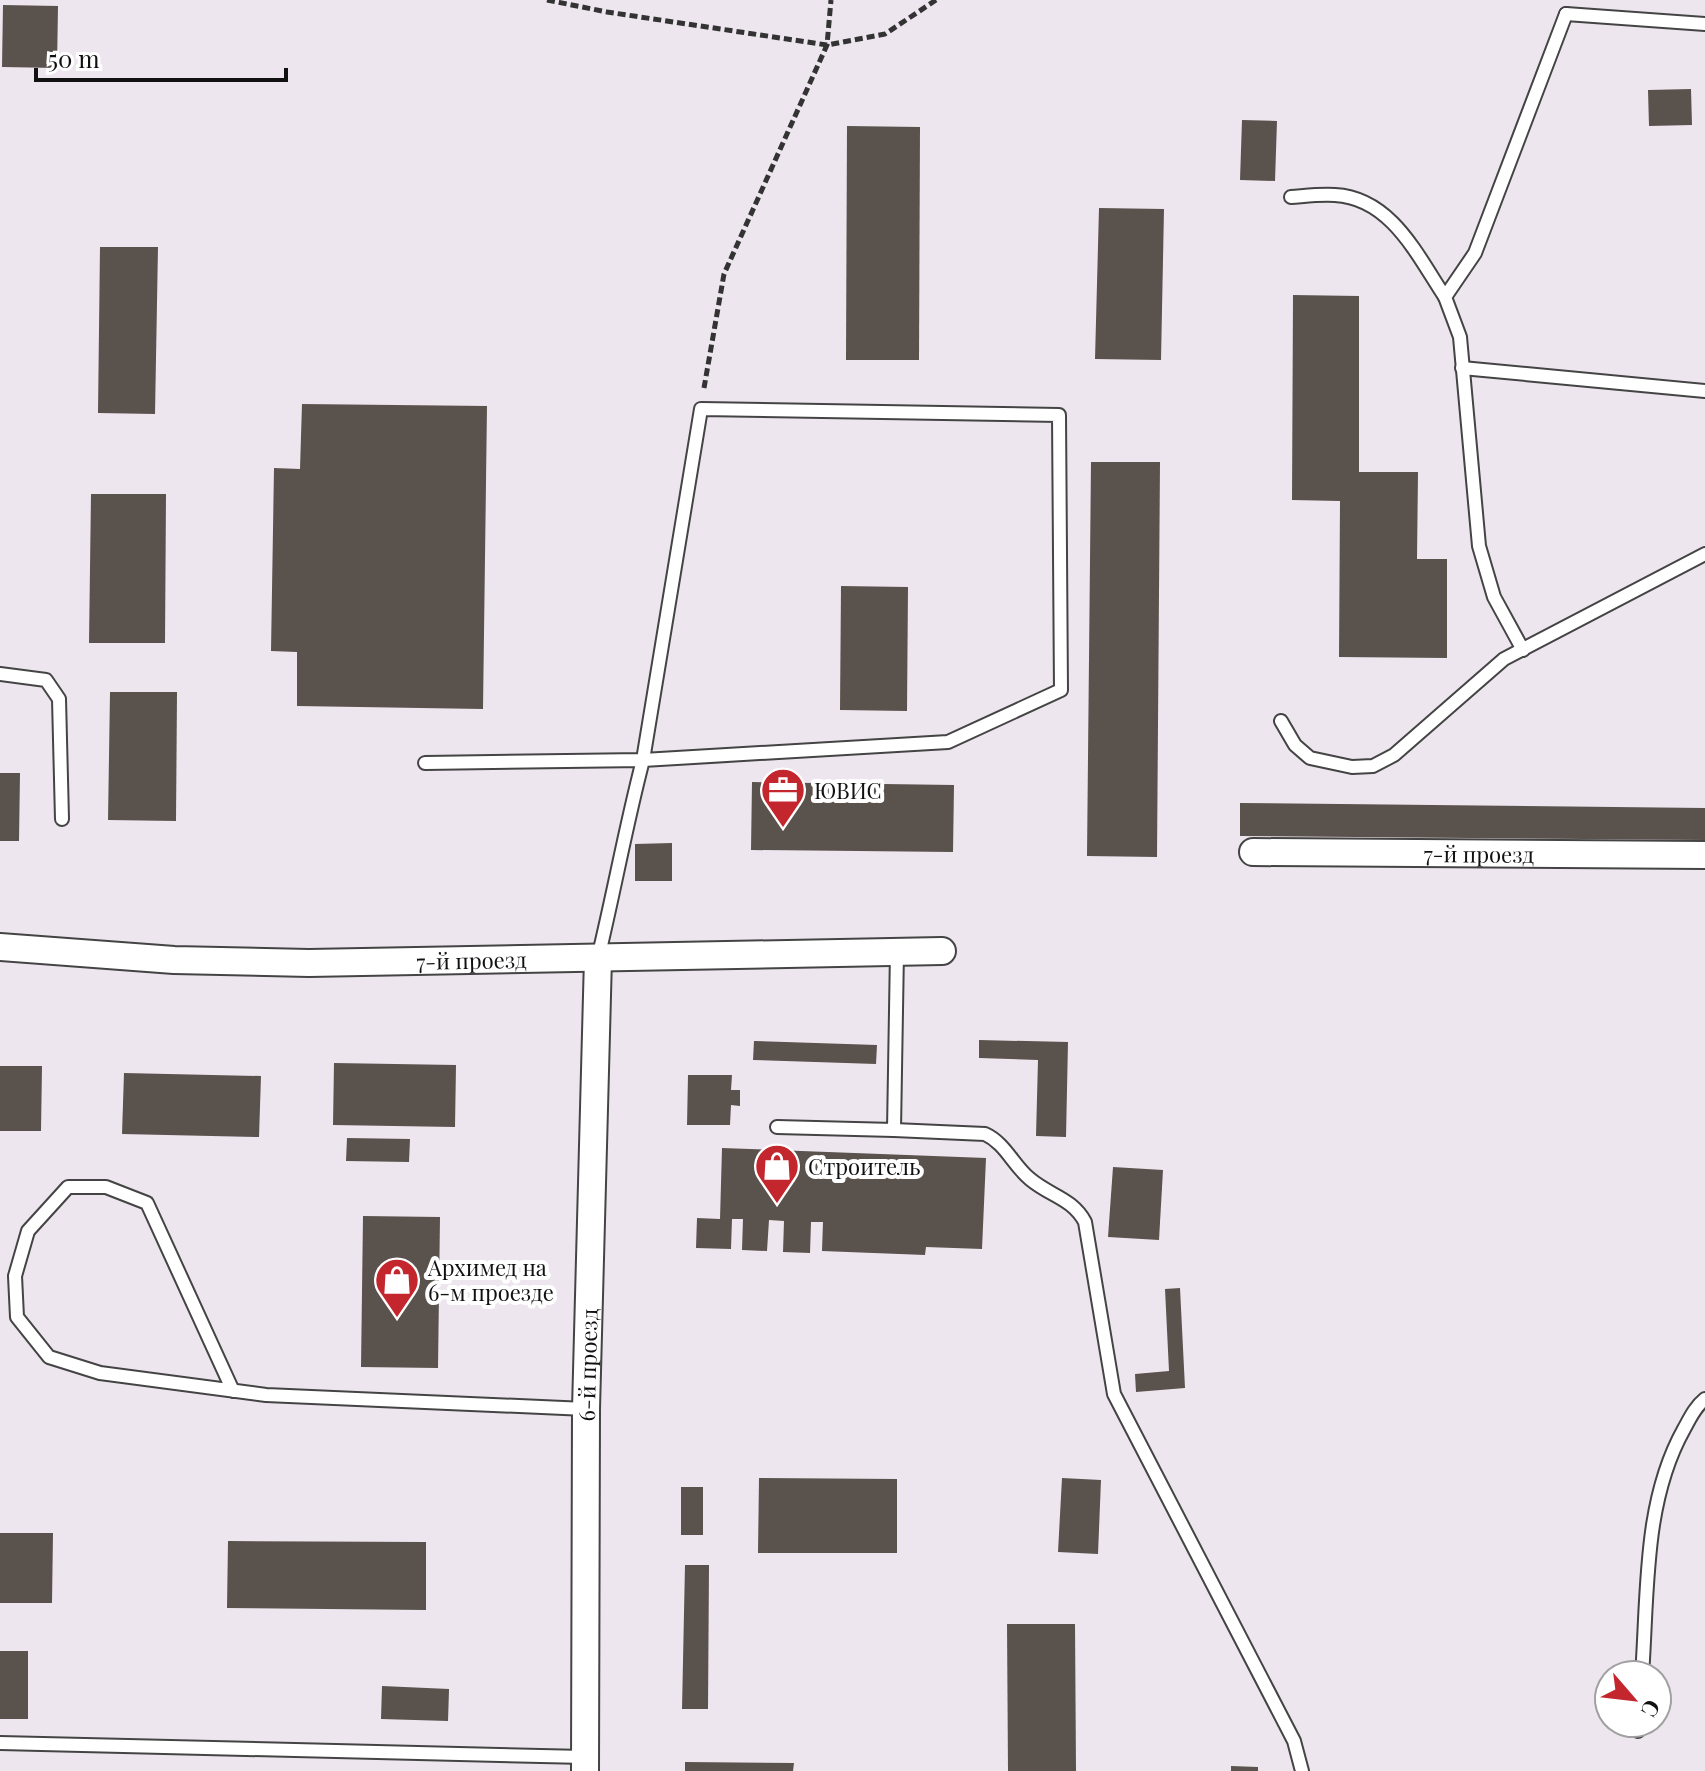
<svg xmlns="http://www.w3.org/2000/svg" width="1705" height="1771" font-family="'Playfair Display',serif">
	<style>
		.industrial { fill: #eee6ef; fill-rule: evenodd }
		.building { fill: #5a524d }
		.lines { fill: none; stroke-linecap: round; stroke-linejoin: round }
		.lane-casing { stroke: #444; stroke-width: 16 }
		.street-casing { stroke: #444; stroke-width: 30 }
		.path { stroke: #333; stroke-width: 5; stroke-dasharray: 8 4; stroke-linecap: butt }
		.lane { stroke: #fff; stroke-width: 12 }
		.street { stroke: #fff; stroke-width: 26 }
		.labels { text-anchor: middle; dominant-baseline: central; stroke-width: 8; stroke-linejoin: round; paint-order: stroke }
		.poi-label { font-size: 22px; fill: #111; stroke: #fff; text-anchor: start }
		.street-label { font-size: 22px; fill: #111; stroke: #fff }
	</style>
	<rect width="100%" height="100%" fill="#fffdf5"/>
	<path class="industrial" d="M0,0H1705V1771H0ZM1609,1675H1657V1723H1609Z"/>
	<g class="building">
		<path d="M3,5L58,6L57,68L2,67Z"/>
		<path d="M1691,89L1692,125L1649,126L1648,90Z"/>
		<path d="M1242,120L1277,121L1275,181L1240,180Z"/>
		<path d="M847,126L920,127L919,360H846Z"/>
		<path d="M1099,208L1164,209L1161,360L1095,359Z"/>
		<path d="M100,247H158L155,414L98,413Z"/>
		<path d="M1293,295L1359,296V472H1418L1417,559H1447V658L1339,657L1340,501L1292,500Z"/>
		<path d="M302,404L487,406L483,709L297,706V652L271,651L274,468L300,469Z"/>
		<path d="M1091,462H1160L1157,857L1087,856Z"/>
		<path d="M91,494H166L165,643H89Z"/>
		<path d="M841,586L908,587L907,711L840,710Z"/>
		<path d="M110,692H177L176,821L108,820Z"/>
		<path d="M0,773H20L19,841H0Z"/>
		<path d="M752,782L954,785L953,852L751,850Z"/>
		<path d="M1240,803L1705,808V840L1240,836Z"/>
		<path d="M672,843V881H635V844Z"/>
		<path d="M979,1040L1068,1042L1066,1137L1036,1136L1038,1060L979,1058Z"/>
		<path d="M754,1041L877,1045L876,1064L753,1060Z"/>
		<path d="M334,1063L456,1065L455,1127L333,1125Z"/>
		<path d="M0,1066H42L41,1131H0Z"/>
		<path d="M124,1073L261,1076L259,1137L122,1134Z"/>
		<path d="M688,1075H732L731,1090H740V1106L731,1105L730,1125H687Z"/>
		<path d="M347,1138L410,1139L409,1162L346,1161Z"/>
		<path d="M722,1148L986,1158L982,1249L926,1247L925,1255L822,1251L823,1222H811L810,1253L783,1252L784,1221L769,1220L767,1251L742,1250L743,1219H732L731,1249L696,1248L697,1218L720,1219Z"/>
		<path d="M1113,1167L1163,1170L1159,1240L1108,1237Z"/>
		<path d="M363,1216L440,1217L438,1368L361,1367Z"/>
		<path d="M1180,1288L1185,1388L1136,1392L1135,1374L1169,1371L1165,1289Z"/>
		<path d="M759,1478L897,1479V1553H758Z"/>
		<path d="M1062,1478L1101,1480L1098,1554L1058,1552Z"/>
		<rect x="681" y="1487" width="22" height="48"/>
		<path d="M0,1533H53L52,1603H0Z"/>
		<path d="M228,1541L426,1542V1610L227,1608Z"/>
		<path d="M685,1565H709L708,1709H682Z"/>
		<path d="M1007,1624H1075L1076,1771H1008Z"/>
		<rect x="0" y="1651" width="28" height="68"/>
		<path d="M382,1686L449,1689L448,1721L381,1719Z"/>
		<path d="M685,1762L794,1763L793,1771H685Z"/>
		<path d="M1231,1766L1258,1767V1771H1231Z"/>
	</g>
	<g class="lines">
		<g class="lane-casing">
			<g id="lane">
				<path d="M1566,14L1705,24"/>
				<path d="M1291,197C1305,196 1320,194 1335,195C1391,198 1417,255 1445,297"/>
				<path d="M1462,368L1705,391"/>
				<path d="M1523,650L1494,597L1479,546L1460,337L1445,297L1475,253L1566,14"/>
				<path d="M0,674L46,680L59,699L62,819"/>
				<path d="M1281,721L1295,745L1310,758L1352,767L1373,766L1394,755L1504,659L1705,554"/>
				<path d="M425,763L643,760L948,742L1061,690L1059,415L701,409L643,760C626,825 614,892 598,958"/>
				<path d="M777,1127L894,1130L897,951"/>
				<path d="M894,1130L985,1134C1005,1143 1013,1165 1030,1179C1050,1196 1072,1198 1085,1222L1114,1394L1294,1741L1302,1771"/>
				<path d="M233,1391L147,1203L106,1187H68L28,1231L15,1276L17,1317L49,1357L100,1373L266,1395L586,1409"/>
				<path d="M1642,1675C1648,1593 1643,1502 1684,1429C1690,1418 1695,1407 1705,1399"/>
				<path d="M1638,1731L1639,1723"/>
				<path d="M0,1743L585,1757"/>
			</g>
		</g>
		<g class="street-casing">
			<g id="street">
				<path id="s1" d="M1253,852L1705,855"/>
				<path id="s2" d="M0,947L174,960L309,963L942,951"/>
				<path id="s3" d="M585,1771L586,1409L598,958"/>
			</g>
		</g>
		<g class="path">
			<path d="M547,0L607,12L827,45L885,34L936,0"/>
			<path d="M704,388L724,274L827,45L831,0"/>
		</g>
		<use href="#lane" class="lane"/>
		<use href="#street" class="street"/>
	</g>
	<defs>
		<g id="office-pin" transform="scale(2.3)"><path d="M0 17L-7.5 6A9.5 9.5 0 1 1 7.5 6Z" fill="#c4262e" stroke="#fff"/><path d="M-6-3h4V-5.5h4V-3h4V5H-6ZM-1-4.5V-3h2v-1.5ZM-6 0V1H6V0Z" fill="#fff"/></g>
		<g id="shop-pin" transform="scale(2.3)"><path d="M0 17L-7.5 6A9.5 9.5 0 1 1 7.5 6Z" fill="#c4262e" stroke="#fff"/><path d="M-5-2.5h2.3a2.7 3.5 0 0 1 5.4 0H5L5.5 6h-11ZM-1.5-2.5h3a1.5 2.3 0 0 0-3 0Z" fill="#fff"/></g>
	</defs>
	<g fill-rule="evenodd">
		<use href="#office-pin" x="783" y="790"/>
		<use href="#shop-pin" x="777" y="1166"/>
		<use href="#shop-pin" x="397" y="1280"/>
	</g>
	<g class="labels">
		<g class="poi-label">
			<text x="814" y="790">ЮВИС</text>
			<text x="808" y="1166">Строитель</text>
			<text x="428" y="1267">Архимед на<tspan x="428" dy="25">6-м проезде</tspan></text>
		</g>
		<g class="street-label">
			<text stroke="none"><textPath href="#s1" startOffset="226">7-й проезд</textPath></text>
			<text stroke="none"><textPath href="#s2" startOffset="472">7-й проезд</textPath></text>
			<text stroke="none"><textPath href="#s3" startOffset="406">6-й проезд</textPath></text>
		</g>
	</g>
	<g transform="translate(1633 1699) rotate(118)"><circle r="38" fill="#ffffff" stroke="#a0a0a0" stroke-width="2"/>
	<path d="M0-6L14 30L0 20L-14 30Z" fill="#c4262e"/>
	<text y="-12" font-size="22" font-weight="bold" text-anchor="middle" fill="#111111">С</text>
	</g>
	<path d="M36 68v12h250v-12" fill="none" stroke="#111111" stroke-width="4"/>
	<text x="48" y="68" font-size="24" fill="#111111" stroke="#ffffff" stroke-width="6" paint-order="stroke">50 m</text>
</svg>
